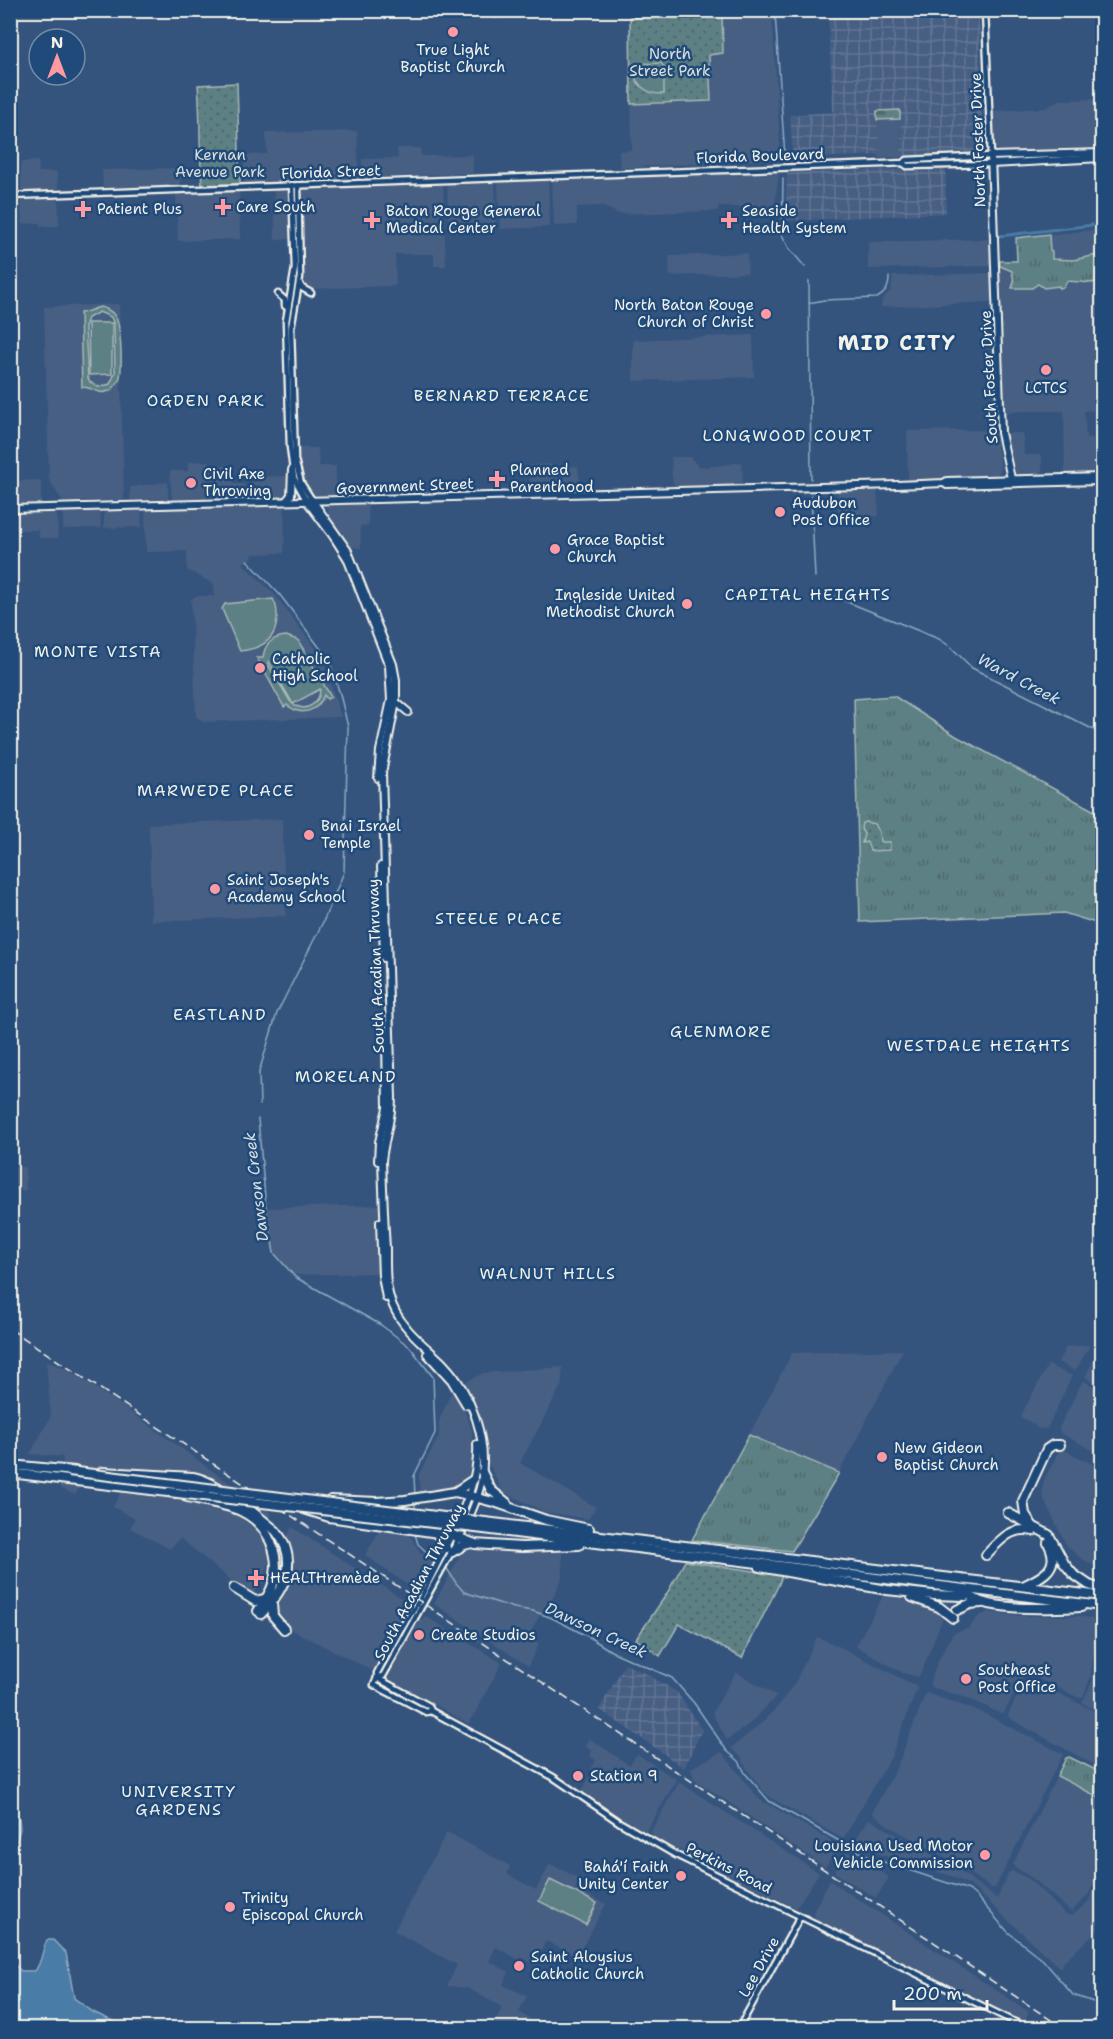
<svg xmlns="http://www.w3.org/2000/svg" width="1113" height="2039" font-family="'Shantell Sans',sans-serif">
	<style>
		.built { fill: #475e83 }
		.industrial { fill: url(#industrial-grid) }
		.grass { fill: url(#grass-tufts); stroke: #a8b8b6; stroke-width: 1.5 }
		.forest { fill: url(#forest-firs); stroke: #a8b8b6; stroke-width: 1.5 }
		.cemetery { fill: url(#cemetery-stones); stroke: #a8b8b6; stroke-width: 1.5 }
		.park { fill: url(#park-dots); stroke: #a8b8b6; stroke-width: 1.5 }
		.pitch { fill: #5b8084; stroke: #a8b8b6; stroke-width: 1.5; fill-rule: evenodd }
		.water { fill: #497ba6; stroke: #8daac0; stroke-width: 1.5 }
		.lines { fill: none; stroke-linecap: round; stroke-linejoin: round }
		.stream { stroke: #8daac0; stroke-width: 1.5 }
		.canal { stroke: #497ba6; stroke-width: 3 }
		.secondary-casing { stroke: #f4f1e8; stroke-width: 9 }
		.primary-casing { stroke: #f4f1e8; stroke-width: 10 }
		.motorway-casing { stroke: #f4f1e8; stroke-width: 12 }
		.secondary { stroke: #1f4a7a; stroke-width: 4.5 }
		.primary { stroke: #1f4a7a; stroke-width: 6 }
		.motorway { stroke: #1f4a7a; stroke-width: 8 }
		.rail { stroke: #f4f1e8; stroke-width: 1.5; stroke-dasharray: 9 4.5; stroke-linecap: butt }
		.motorway-bridge-casing { stroke: #f4f1e8; stroke-width: 12; stroke-linecap: butt }
		.motorway-bridge { stroke: #1f4a7a; stroke-width: 8 }
		.poi-dot { fill: #ff9aa2; stroke: #1f4a7a; stroke-width: 2 }
		.labels { text-anchor: middle; dominant-baseline: central; stroke-width: 5; stroke-linejoin: round; paint-order: stroke }
		.poi-label { font-size: 15px; fill: #f4f1e8; stroke: #1f4a7a; text-anchor: start }
		.park-label { font-size: 15px; fill: #dde0d9; stroke: #1f4a7a }
		.street-label { font-size: 15px; fill: #f4f1e8; stroke: #1f4a7a }
		.neighbourhood-label { font-size: 16px; letter-spacing: 1.5px; fill: #f4f1e8; stroke: #1f4a7a }
		.water-label { font-size: 16px; font-style: italic; fill: #dadfde; stroke: #1f4a7a }
		.district-label { font-size: 21px; font-weight: bold; letter-spacing: 1.5px; fill: #f4f1e8; stroke: #1f4a7a }
	</style>
	<defs>
		<pattern id="industrial-grid" width="8" height="8" patternUnits="userSpaceOnUse" patternTransform="scale(1.5)"><rect width="8" height="8" fill="#475e83"/><path d="M0 4h8M4 0v8" fill="none" stroke="#627695"/></pattern>
		<pattern id="grass-tufts" width="24" height="20" patternUnits="userSpaceOnUse" patternTransform="scale(1.5)"><rect width="24" height="20" fill="#5b8084"/><path d="M3 7l-1-3M5 7V3M7 7l1-3M15 17l-1-3M17 17v-4M19 17l1-3" fill="none" stroke="#536768"/></pattern>
		<pattern id="forest-firs" width="22" height="20" patternUnits="userSpaceOnUse" patternTransform="scale(1.5)"><rect width="22" height="20" fill="#5b8084"/><path d="M5 1l3.5 6h-7zM16 11l3.5 6h-7z" fill="#536768"/></pattern>
		<pattern id="cemetery-stones" width="16" height="16" patternUnits="userSpaceOnUse" patternTransform="scale(1.5)"><rect width="16" height="16" fill="#5b8084"/><path d="M2 7V4a2 2 0 0 1 4 0v3zM10 15v-3a2 2 0 0 1 4 0v3z" fill="#536768"/></pattern>
		<pattern id="park-dots" width="8" height="8" patternUnits="userSpaceOnUse" patternTransform="scale(1.5)"><rect width="8" height="8" fill="#5b8084"/><path d="M2 2h.1M6 6h.1" fill="none" stroke="#536768" stroke-width="1.8" stroke-linecap="round"/></pattern>
	</defs>
	<rect width="100%" height="100%" fill="#34547e"/>
	<filter id="ink" filterUnits="userSpaceOnUse"><feTurbulence type="fractalNoise" baseFrequency=".0167" numOctaves="2"/><feDisplacementMap in="SourceGraphic" scale="12" xChannelSelector="R" yChannelSelector="G"/><feConvolveMatrix kernelMatrix="1 2 1 2 8 2 1 2 1" color-interpolation-filters="sRGB"/></filter>
	<g filter="url(#ink)">
		<g class="built">
			<path d="M772,12L781,159L620,168L619,151L632,150L631,104L711,101L709,54L723,53L722,13Z"/>
			<path d="M1102,99V148L1000,151L993,146L992,111L1046,108L1059,100Z"/>
			<path d="M900,119L901,157L879,158L877,120Z"/>
			<path d="M357,131L359,179L244,183V155L267,154L266,133Z"/>
			<path d="M397,148H420L421,156L473,155V173L363,178L362,159L398,158Z"/>
			<path d="M38,161L39,172H57L58,188L55,191L21,192V162Z"/>
			<path d="M180,168V186L103,188L102,170Z"/>
			<path d="M779,173L774,211L746,212L745,207H718V211L619,214L602,206L577,207V225L554,226L552,179Z"/>
			<path d="M548,179L550,227L500,229L498,182Z"/>
			<path d="M495,182L496,229L449,232L447,183Z"/>
			<path d="M443,184L446,266H434V254H395L396,285L393,286L309,289L305,288L302,280L299,193L304,189Z"/>
			<path d="M274,189H286L290,192L291,239L275,240Z"/>
			<path d="M239,191L240,239L178,241L176,194Z"/>
			<path d="M58,197L59,226H40V223L22,224L21,200L23,199Z"/>
			<path d="M16,198L17,229H11V199Z"/>
			<path d="M1102,229V410L1084,411L1086,438H1102V476L1065,475L1064,411H1024L1004,413L1000,261H1017L1016,238Z"/>
			<path d="M990,239L992,266L868,269V242Z"/>
			<path d="M747,253L748,273L670,276L669,256Z"/>
			<path d="M991,273L992,302L881,307L882,300L891,290L893,276Z"/>
			<path d="M119,304L124,500L63,502L49,480L44,307Z"/>
			<path d="M753,335L754,377L633,381V340Z"/>
			<path d="M994,430L1001,468L998,474L994,476L908,481L907,431Z"/>
			<path d="M1006,433H1023L1024,455H1042V475L1020,476L1016,474Z"/>
			<path d="M299,448H318L319,466H336V495L316,496L312,493L304,483L300,465Z"/>
			<path d="M671,457H690L698,466L708,467L742,462L743,483L741,486L676,487L674,486L672,477Z"/>
			<path d="M210,461V466H228V475H233L234,484H245L246,497H211L210,468L207,499L172,500L170,471H188V462Z"/>
			<path d="M550,464L551,467L578,466L580,483L578,489L533,490L530,485V465Z"/>
			<path d="M287,476V496L252,497V477Z"/>
			<path d="M41,480V502L38,505L11,506V481Z"/>
			<path d="M168,482V499L130,500V487Z"/>
			<path d="M838,489H877L879,516L838,518Z"/>
			<path d="M367,502L369,525L360,526L361,548L348,547L331,520L326,505L328,504Z"/>
			<path d="M285,505L284,553L253,554L252,558L242,563L275,595L322,657L341,717L203,722L196,716L191,600L195,596H214V584L187,570V551L146,552L145,510Z"/>
			<path d="M100,508L101,528L63,529V511Z"/>
			<path d="M141,508L142,527L104,528V510Z"/>
			<path d="M53,510L57,514L58,538H39L38,530H11V511Z"/>
			<path d="M282,819L286,916L151,921L149,824Z"/>
			<path d="M11,1167H25L26,1190L11,1191Z"/>
			<path d="M380,1205L378,1230L379,1273L293,1275L274,1253L266,1208Z"/>
			<path d="M1101,1344H1102V1387L1085,1377Z"/>
			<path d="M1088,1345L1089,1347L1075,1371L1058,1362L1066,1347Z"/>
			<path d="M903,1350L839,1473L749,1435L792,1353Z"/>
			<path d="M46,1361L67,1369L121,1405L271,1513V1550L264,1581L251,1597L180,1538L170,1549L130,1528L135,1519L113,1507L121,1492L80,1486L75,1495L60,1488L63,1457L30,1454L51,1416Z"/>
			<path d="M1048,1365L1072,1376L1047,1429L1036,1428L1035,1425L1020,1417Z"/>
			<path d="M563,1367L561,1386L520,1463L596,1507L588,1519L545,1512L503,1492L486,1459L475,1409L462,1384L483,1373Z"/>
			<path d="M1084,1381L1102,1391V1455L1060,1433L1059,1428L1082,1382Z"/>
			<path d="M452,1390L462,1403L472,1431L473,1457L468,1478L446,1490L420,1492L419,1474L439,1436V1421Z"/>
			<path d="M1062,1449L1102,1469V1571L1079,1557L1067,1546L1044,1500L1042,1490L1044,1480L1059,1450Z"/>
			<path d="M292,1527L412,1605L375,1667L371,1670L290,1629L280,1619L278,1610L280,1600L292,1577L290,1544L285,1540Z"/>
			<path d="M381,1529L409,1534L420,1552L435,1564L419,1593L365,1555Z"/>
			<path d="M475,1548L562,1550L563,1575L554,1596L538,1618L529,1636L539,1644L528,1666L434,1604L461,1554Z"/>
			<path d="M884,1594L915,1602L943,1617L922,1671L918,1677L903,1673L856,1646Z"/>
			<path d="M988,1612L1023,1616H1080L1096,1620L1097,1622L1091,1676L1083,1697L1079,1698L1029,1674L1023,1677L1004,1713L1001,1714L970,1699L931,1687L929,1684L938,1661L953,1633L969,1628L979,1616Z"/>
			<path d="M425,1616L502,1663L469,1724L387,1677L402,1644Z"/>
			<path d="M1100,1617H1102V1713L1082,1703L1093,1680Z"/>
			<path d="M817,1637L838,1646L916,1686L917,1689L891,1757L843,1839L771,1798L763,1791L747,1769L742,1758L731,1748L764,1721L780,1704L795,1682Z"/>
			<path d="M736,1672L777,1696L748,1725L727,1740L712,1713Z"/>
			<path d="M1029,1678L1102,1715V1769L1009,1718L1008,1714L1025,1681Z"/>
			<path d="M926,1693L981,1712L1063,1754L995,1888H991L961,1866L889,1826L872,1813L897,1767Z"/>
			<path d="M589,1738L629,1765L637,1754L677,1780L646,1831H641L582,1791L593,1770L591,1769L596,1760L590,1756L592,1751L585,1746Z"/>
			<path d="M722,1752L759,1799L840,1846L825,1867L694,1779L691,1768Z"/>
			<path d="M1057,1776L1102,1799V1868L1088,1895L1071,1912L1034,1879L1014,1867L1013,1864Z"/>
			<path d="M679,1782L819,1873L796,1908L653,1837L651,1831Z"/>
			<path d="M869,1819L959,1870L997,1899L1008,1873L1012,1871L1029,1879L1065,1914L1072,1916L1089,1901L1102,1876V1923L1092,1936L1067,1958L1060,1968L970,1885L951,1876L893,1859L872,1851L855,1840Z"/>
			<path d="M447,1832L510,1866L507,1874L536,1890L550,1864L580,1879L575,1889L606,1904L577,1957L546,1941L542,1948L544,1949L541,1950L537,1957L540,1959L536,1965L521,1957L519,1960L496,1947L489,1961L509,1972L503,1985L527,1996L519,2012L539,2025L538,2028H493L492,2026L501,2010L500,2006L467,1988L447,1986L457,1965L394,1931Z"/>
			<path d="M847,1852L889,1877L876,1898L834,1872Z"/>
			<path d="M829,1880L1029,2012L1025,2022L887,1953L847,1936L816,1919L813,1912Z"/>
			<path d="M996,2019H997L1017,2028H988L992,2021Z"/>
		</g>
		<g class="industrial">
			<path d="M828,11H979L983,151L901,157L900,110L877,111L879,155L793,159L790,115L833,112Z"/>
			<path d="M946,168V213L786,221L787,173Z"/>
			<path d="M625,1664L647,1674L677,1692L702,1730L684,1768L599,1709Z"/>
		</g>
		<g class="grass">
			<path d="M1049,234L1050,251L1052,252V259L1073,260L1102,254V301L1097,281L1092,283L1067,281L1064,287L1059,288V286L1044,288L1038,284L1032,288H1012L1014,282L1012,271L1000,266V261H1017L1016,238Z"/>
			<path d="M894,696L956,736L1102,815V925L1064,913L860,922L854,699Z"/>
			<path d="M749,1435L839,1473L792,1551L692,1540Z"/>
			<path d="M1069,1757L1102,1773V1799L1057,1776L1066,1758Z"/>
		</g>
		<path class="forest" d="M900,110V119L877,120V111Z"/>
		<path class="cemetery" d="M493,10H628V11L493,18Z"/>
		<g class="park">
			<path d="M722,13L723,53L709,55L711,101L631,104L630,17Z"/>
			<path d="M237,83L240,184L202,185C199,152 201,118 198,85Z"/>
			<path d="M865,822L874,824L879,832L880,842H890V850L870,851L867,842L862,843L864,834L861,829L862,823Z"/>
			<path d="M685,1561L782,1575L779,1584L742,1658L679,1624L660,1656L636,1639L666,1595Z"/>
		</g>
		<g class="pitch">
			<path d="M661,63L664,67V94C646,95 632,83 633,64Z"/>
			<path d="M101,307C108,309 113,312 116,318C121,327 123,371 119,380C117,384 113,389 109,391C99,396 91,386 82,387L80,313C88,313 93,308 101,307ZM99,312L111,317L114,325L115,373L110,384L99,387L90,382L88,378L85,327L88,318Z"/>
			<path d="M88,323H112V374L89,375Z"/>
			<path d="M273,599C277,606 277,611 277,619C276,641 260,649 240,651L222,609L225,604Z"/>
			<path d="M286,636L298,640L331,697L327,699L324,695C318,712 301,717 287,705L284,707L257,658H263C264,645 272,637 286,636ZM268,660L293,704L320,689C320,699 314,706 304,708L295,706L290,701L269,666Z"/>
			<path d="M550,1880L597,1903L586,1925L539,1901Z"/>
		</g>
		<g class="water">
			<path d="M11,1812L19,1817L20,1829L14,1850L11,1902Z"/>
			<path d="M47,1940H53L66,1953L74,1998L93,2012L123,2026L143,2028H11V1961L21,1971H35C43,1960 41,1952 47,1940Z"/>
		</g>
		<g class="lines">
			<g class="stream">
				<path d="M775,13L785,157"/>
				<path d="M783,179L782,235L789,248L805,267"/>
				<path d="M809,281L811,479"/>
				<path d="M809,303L824,300L877,298C886,293 889,287 889,277"/>
				<path d="M811,495L815,577"/>
				<path d="M247,560L280,595L329,660L340,694L348,727L344,872L323,922L277,1013L259,1072L260,1105"/>
				<path d="M830,595L939,639L951,647L972,668L1102,734"/>
				<path d="M258,1119L266,1208L274,1253L295,1277L381,1325L410,1347L433,1377L435,1433L414,1476L415,1496"/>
				<path d="M415,1501V1511"/>
				<path d="M415,1534L418,1544L432,1557L446,1567L456,1583L464,1592L514,1608L533,1611L552,1618L589,1637L611,1651L672,1678L694,1703L727,1751L739,1761L745,1773L769,1801L855,1850L875,1859L969,1890L976,1896L1008,1932L1043,1960L1073,1995L1102,2005"/>
			</g>
			<path class="canal" d="M999,236L1102,224"/>
			<g class="secondary-casing">
				<g id="secondary">
					<path d="M903,163L907,166L991,164"/>
					<path d="M292,185L295,268L286,321L290,447L294,478L306,500"/>
					<path d="M298,185L300,277L291,328L295,460L301,483L312,500"/>
					<path d="M10,196L884,164L903,163L907,160L991,156L985,10"/>
					<path d="M299,282L302,288L311,293"/>
					<path d="M278,294L285,300V306L288,308"/>
					<path d="M377,1678L429,1706L431,1711L553,1777L619,1822L676,1855L1027,2028"/>
					<path d="M377,1678L383,1676L459,1538"/>
					<path d="M431,1711L426,1712L374,1685L377,1678V1673L400,1630L420,1599L452,1535"/>
					<path d="M739,2028L800,1917"/>
				</g>
			</g>
			<g class="primary-casing">
				<g id="primary">
					<path d="M991,164L1102,158"/>
					<path d="M944,483L947,485L1099,481"/>
					<path d="M1012,483L1001,433L991,156L1102,153"/>
					<path d="M306,500L333,536L347,558L389,666L391,700L380,751L378,778"/>
					<path d="M312,500L348,551L393,664L396,680V702L382,773L392,1098C392,1120 384,1139 382,1161C383,1190 384,1219 386,1248C386,1267 385,1288 393,1306C403,1330 426,1346 444,1364C472,1393 489,1442 481,1483C477,1502 468,1520 459,1538"/>
					<path d="M286,501L291,495L292,470"/>
					<path d="M10,509L897,485L944,483L947,481L1102,477"/>
					<path d="M396,702L408,712"/>
					<path d="M381,866L384,958"/>
					<path d="M378,1161L379,1142L387,1108L386,1034"/>
					<path d="M380,1222L382,1276L386,1298"/>
					<path d="M427,1354L451,1380L466,1405"/>
					<path d="M452,1535C465,1506 479,1476 477,1444"/>
				</g>
			</g>
			<g class="motorway-casing">
				<g id="motorway">
					<path d="M10,1465L75,1471"/>
					<path d="M102,1472L193,1477C217,1481 257,1515 276,1531C300,1561 285,1589 261,1614"/>
					<path d="M482,1472L491,1490L507,1503"/>
					<path d="M10,1473L176,1493"/>
					<path d="M455,1492L473,1480"/>
					<path d="M187,1497C205,1501 225,1504 241,1511C269,1524 283,1558 272,1587C269,1595 263,1603 258,1611"/>
					<path d="M331,1500L377,1502L405,1500L455,1492L497,1503L546,1520L589,1529"/>
					<path d="M304,1509L329,1517L452,1535L475,1544L522,1547L579,1545"/>
					<path d="M1008,1513L1049,1535L1064,1563L1073,1574L1089,1585L1102,1589"/>
					<path d="M485,1522L1102,1596"/>
					<path d="M1032,1525L1025,1514L1023,1501L1047,1449L1053,1445H1060"/>
					<path d="M484,1529L1102,1606"/>
					<path d="M437,1534L444,1542L446,1548"/>
					<path d="M452,1552L464,1545L472,1543"/>
					<path d="M986,1555C1000,1540 1011,1526 1033,1531"/>
					<path d="M760,1567L887,1590L933,1595L965,1596"/>
					<path d="M1023,1586C1042,1577 1062,1568 1048,1543"/>
					<path d="M234,1588L255,1601L265,1599"/>
					<path d="M967,1592C979,1613 1058,1608 1081,1607"/>
					<path d="M912,1597L939,1607L953,1618"/>
					<path d="M272,1603L273,1616L284,1629"/>
					<path d="M957,1610L970,1604L981,1603"/>
				</g>
			</g>
			<use href="#secondary" class="secondary"/>
			<use href="#primary" class="primary"/>
			<use href="#motorway" class="motorway"/>
			<path class="rail" d="M10,1329L1063,2028"/>
			<g class="motorway-bridge-casing">
				<g id="motorway-bridge">
					<path d="M69,1471L485,1522"/>
					<path d="M169,1492L484,1529"/>
				</g>
			</g>
			<use href="#motorway-bridge" class="motorway-bridge"/>
		</g>
	</g>
	<g class="poi-dot">
		<circle cx="453" cy="32" r="6"/>
		<path d="M220 198h6v6h6v6h-6v6h-6v-6h-6v-6h6z"/>
		<path d="M80 200h6v6h6v6h-6v6h-6v-6h-6v-6h6z"/>
		<path d="M369 211h6v6h6v6h-6v6h-6v-6h-6v-6h6z"/>
		<path d="M726 211h6v6h6v6h-6v6h-6v-6h-6v-6h6z"/>
		<circle cx="766" cy="314" r="6"/>
		<circle cx="1046" cy="370" r="6"/>
		<path d="M494 470h6v6h6v6h-6v6h-6v-6h-6v-6h6z"/>
		<circle cx="191" cy="483" r="6"/>
		<circle cx="780" cy="512" r="6"/>
		<circle cx="555" cy="549" r="6"/>
		<circle cx="687" cy="604" r="6"/>
		<circle cx="260" cy="668" r="6"/>
		<circle cx="309" cy="835" r="6"/>
		<circle cx="215" cy="889" r="6"/>
		<circle cx="882" cy="1457" r="6"/>
		<path d="M253 1569h6v6h6v6h-6v6h-6v-6h-6v-6h6z"/>
		<circle cx="419" cy="1635" r="6"/>
		<circle cx="966" cy="1679" r="6"/>
		<circle cx="578" cy="1776" r="6"/>
		<circle cx="985" cy="1855" r="6"/>
		<circle cx="681" cy="1876" r="6"/>
		<circle cx="230" cy="1907" r="6"/>
		<circle cx="519" cy="1966" r="6"/>
	</g>
	<g class="labels">
		<g class="poi-label">
			<text x="453" y="50" text-anchor="middle">True Light<tspan x="453" dy="17">Baptist Church</tspan></text>
			<text x="236" y="207">Care South</text>
			<text x="97" y="209">Patient Plus</text>
			<text x="386" y="211">Baton Rouge General<tspan x="386" dy="17">Medical Center</tspan></text>
			<text x="742" y="211">Seaside<tspan x="742" dy="17">Health System</tspan></text>
			<text x="754" y="305" text-anchor="end">North Baton Rouge<tspan x="754" dy="17">Church of Christ</tspan></text>
			<text x="1046" y="388" text-anchor="middle">LCTCS</text>
			<text x="510" y="470">Planned<tspan x="510" dy="17">Parenthood</tspan></text>
			<text x="203" y="474">Civil Axe<tspan x="203" dy="17">Throwing</tspan></text>
			<text x="792" y="503">Audubon<tspan x="792" dy="17">Post Office</tspan></text>
			<text x="567" y="540">Grace Baptist<tspan x="567" dy="17">Church</tspan></text>
			<text x="675" y="595" text-anchor="end">Ingleside United<tspan x="675" dy="17">Methodist Church</tspan></text>
			<text x="272" y="659">Catholic<tspan x="272" dy="17">High School</tspan></text>
			<text x="321" y="826">Bnai Israel<tspan x="321" dy="17">Temple</tspan></text>
			<text x="227" y="880">Saint Joseph's<tspan x="227" dy="17">Academy School</tspan></text>
			<text x="894" y="1448">New Gideon<tspan x="894" dy="17">Baptist Church</tspan></text>
			<text x="270" y="1578">HEALTHremède</text>
			<text x="431" y="1635">Create Studios</text>
			<text x="978" y="1670">Southeast<tspan x="978" dy="17">Post Office</tspan></text>
			<text x="590" y="1776">Station 9</text>
			<text x="973" y="1846" text-anchor="end">Louisiana Used Motor<tspan x="973" dy="17">Vehicle Commission</tspan></text>
			<text x="669" y="1867" text-anchor="end">Bahá'í Faith<tspan x="669" dy="17">Unity Center</tspan></text>
			<text x="242" y="1898">Trinity<tspan x="242" dy="17">Episcopal Church</tspan></text>
			<text x="531" y="1957">Saint Aloysius<tspan x="531" dy="17">Catholic Church</tspan></text>
		</g>
		<g class="park-label">
			<text x="670" y="54">North<tspan x="670" dy="17">Street Park</tspan></text>
			<text x="220" y="155">Kernan<tspan x="220" dy="17">Avenue Park</tspan></text>
		</g>
		<g class="street-label">
			<text transform="translate(978 140) rotate(-92)">North Foster Drive</text>
			<text transform="translate(760 156) rotate(-2)">Florida Boulevard</text>
			<text transform="translate(331 172) rotate(-2)">Florida Street</text>
			<text transform="translate(989 377) rotate(-93)">South Foster Drive</text>
			<text transform="translate(405 486) rotate(-2)">Government Street</text>
			<text transform="translate(376 966) rotate(-92)">South Acadian Thruway</text>
			<text transform="translate(419 1582) rotate(-62)">South Acadian Thruway</text>
			<text transform="translate(729 1868) rotate(27)">Perkins Road</text>
			<text transform="translate(759 1967) rotate(-61)">Lee Drive</text>
		</g>
		<g class="neighbourhood-label">
			<text x="502" y="395">BERNARD TERRACE</text>
			<text x="206" y="400">OGDEN PARK</text>
			<text x="788" y="435">LONGWOOD COURT</text>
			<text x="808" y="594">CAPITAL HEIGHTS</text>
			<text x="98" y="651">MONTE VISTA</text>
			<text x="216" y="790">MARWEDE PLACE</text>
			<text x="499" y="918">STEELE PLACE</text>
			<text x="220" y="1014">EASTLAND</text>
			<text x="721" y="1031">GLENMORE</text>
			<text x="979" y="1045">WESTDALE HEIGHTS</text>
			<text x="346" y="1076">MORELAND</text>
			<text x="548" y="1273">WALNUT HILLS</text>
			<text x="179" y="1791">UNIVERSITY<tspan x="179" dy="18">GARDENS</tspan></text>
		</g>
		<g class="water-label">
			<text transform="translate(1019 679) rotate(28)">Ward Creek</text>
			<text transform="translate(256 1187) rotate(-97)">Dawson Creek</text>
			<text transform="translate(596 1630) rotate(25)">Dawson Creek</text>
		</g>
		<g class="district-label">
			<text x="897" y="343">MID CITY</text>
		</g>
	</g>
	<rect width="1113" height="2039" fill="none" stroke="#1f4a7a" stroke-width="36"/>
	<rect x="18" y="18" width="1077" height="2003" fill="none" stroke="#f4f1e8" stroke-width="2" filter="url(#ink)"/>
	<g transform="translate(57 57)"><circle r="28" fill="#1f4a7a" stroke="#748da6" stroke-width="1.5"/>
	<path d="M0-4.5L10 22L0 15L-10 22Z" fill="#ff9aa2"/>
	<text y="-9" font-size="16" font-weight="bold" text-anchor="middle" fill="#f4f1e8">N</text>
	</g>
	<path d="M894 2000v9h93v-9" fill="none" stroke="#f4f1e8" stroke-width="3"/>
	<text x="903" y="2000" font-size="18" fill="#f4f1e8" stroke="#1f4a7a" stroke-width="4.5" paint-order="stroke">200 m</text>
</svg>
